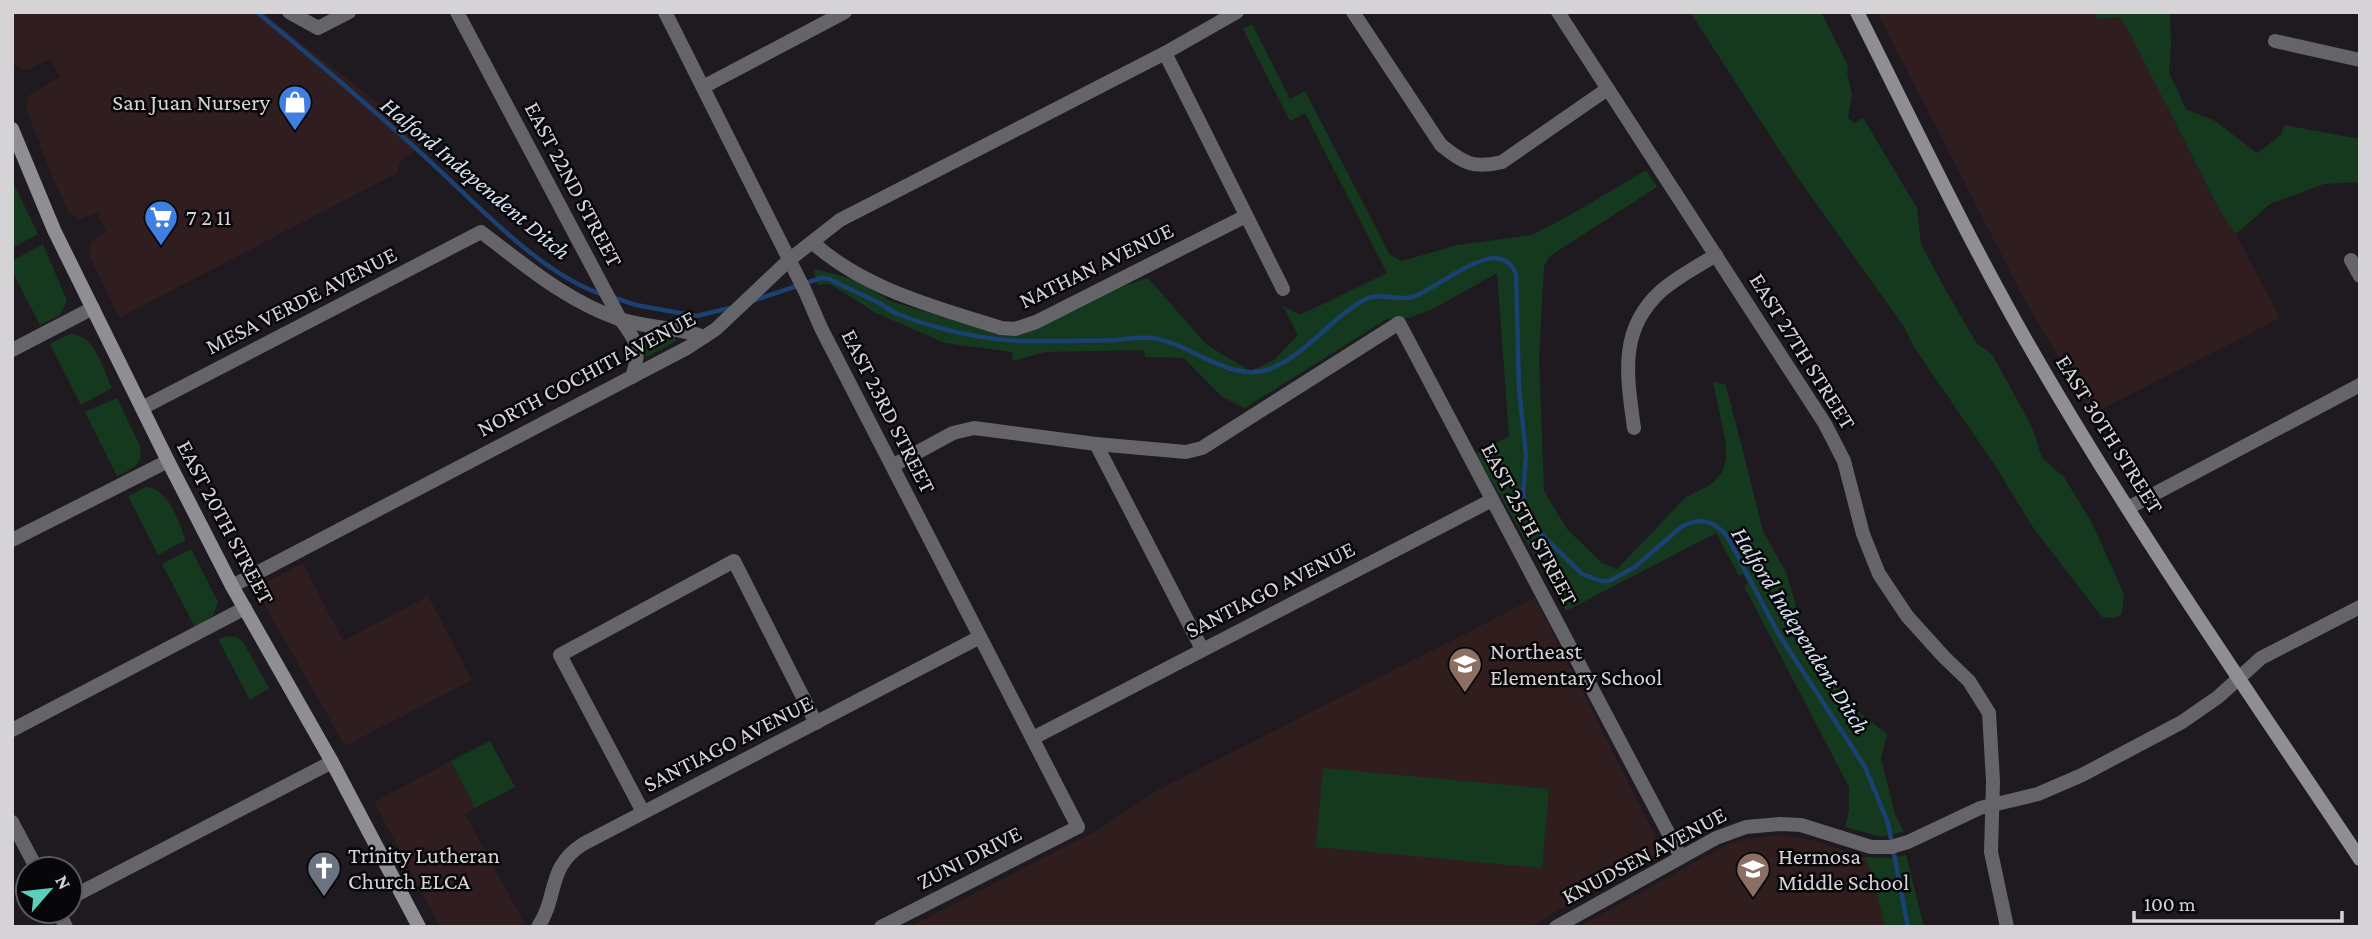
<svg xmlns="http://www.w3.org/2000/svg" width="2372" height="939" font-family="'Crimson Pro',serif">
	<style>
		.commercial { fill: #2f1d20 }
		.education { fill: #301d1e }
		.green { fill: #15391e }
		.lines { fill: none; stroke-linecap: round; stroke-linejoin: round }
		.stream { stroke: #1b4072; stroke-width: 4.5 }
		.minor { stroke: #656468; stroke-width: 14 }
		.tertiary { stroke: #656468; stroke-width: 14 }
		.secondary { stroke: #8f8e94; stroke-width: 14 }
		.labels { text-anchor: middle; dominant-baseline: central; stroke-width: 5; stroke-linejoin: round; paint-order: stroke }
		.poi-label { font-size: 23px; fill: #d6d3d7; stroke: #070608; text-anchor: start }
		.street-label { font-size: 23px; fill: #d6d3d7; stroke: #070608 }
		.water-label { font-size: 24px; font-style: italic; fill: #d3dfef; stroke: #070608 }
	</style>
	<rect width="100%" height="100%" fill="#1e1a1f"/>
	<g class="commercial">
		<path d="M12,12H262L427,142L399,162L397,173L119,318L89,255L91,242L106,231L97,213L81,219L69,213L49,169L26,108L28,97L32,93L60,77L50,59L27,70L12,65Z"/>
		<path d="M1877,12H2094L2097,19L2119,17L2126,26L2220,211L2236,234L2280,318L2092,414L2022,295Z"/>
		<path d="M303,563L343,641L428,596L472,680L345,746L262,600V590L268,581Z"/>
		<path d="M451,761L475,808L465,814L526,926L525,927H440L374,802Z"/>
	</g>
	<g class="education">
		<path d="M1535,598L1663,851L1660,854L1529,927H909L1094,832L1158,790Z"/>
		<path d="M1780,835L1816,841L1864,857L1871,872L1885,927H1578L1726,845L1744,839Z"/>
	</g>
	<g class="green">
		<path d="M1690,12H1821L1848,66L1847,72L1852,95L1848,118L1854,123L1863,118L1917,208L1921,244L1945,289L1977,344L1992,354L2032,427L2042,458L2064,477L2092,523L2124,594L2122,614L2114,618L2102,617L2034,529L1996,467L1914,347L1904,327L1791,168Z"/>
		<path d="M2094,12H2170L2171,46L2169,72L2186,109L2215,121L2257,153L2281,135L2284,125L2360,139V182L2324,184L2270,204L2236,234L2220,211L2126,26L2119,17L2097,19Z"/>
		<path d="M1252,24L1290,99L1305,91L1390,255L1402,261L1457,245L1532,235L1572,214L1646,170L1657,187L1550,256L1544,266L1539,357L1544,491L1567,529L1602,563L1617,569L1686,497L1712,484L1722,472L1726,459V444L1713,382L1726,385L1763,531L1786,572L1804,633L1829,676L1860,713L1887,734L1881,758L1895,814L1904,832L1881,837L1845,827L1849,811V787L1744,586L1748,584L1743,574L1739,576L1716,533L1566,611L1476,454L1509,436L1497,273L1433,309L1409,318L1387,319L1245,408L1222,397L1184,358L1145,357L1144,350L1045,352L1013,361L1012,352L945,343L876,313L830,284L818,285L814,272L816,269L856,280L890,301L998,334L1016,336L1026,333L1109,291L1148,278L1207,345L1250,371L1274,360L1298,335L1283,306L1300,315L1387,273L1305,113L1290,121L1243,29Z"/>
		<path d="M12,180L38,234L12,248Z"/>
		<path d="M43,244L67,301L60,315L40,325L12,271V261Z"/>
		<path d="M645,332L675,337L676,341L647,357C643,352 644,343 642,336Z"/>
		<path d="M70,334C95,334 103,369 112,388L81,405L50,344Z"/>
		<path d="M117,398L140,446C144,464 132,469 117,476L85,412Z"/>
		<path d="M146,487C169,488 178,522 186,540L158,555L128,496Z"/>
		<path d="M191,549L218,602L213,616L195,627L162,564Z"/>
		<path d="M227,636L236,637L243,642L269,688L250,700L218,639Z"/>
		<path d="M490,741L515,787L475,808L451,761Z"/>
		<path d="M1323,768L1549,789L1542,868L1316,847Z"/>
		<path d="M1906,855L1924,927H1885L1871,872L1864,857L1892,858Z"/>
	</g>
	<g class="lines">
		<g class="stream">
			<path d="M257,12C313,58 368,105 422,154C472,199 537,272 601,294"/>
			<path d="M612,297L636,305L696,316L730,308"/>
			<path d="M755,300L821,278L829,279C845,287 861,294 877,302C885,306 892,312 900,315C939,330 988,341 1029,341C1058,341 1086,341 1114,340C1126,339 1139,337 1151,338C1189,342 1228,382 1267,370C1305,357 1330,318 1366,299C1380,292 1397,301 1412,297C1440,289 1498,231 1516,274L1519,388L1526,455L1523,496L1528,519L1536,529L1582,574L1601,581H1609L1635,567L1681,527C1700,517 1713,520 1727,536L1778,633L1865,767L1888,823L1908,927"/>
		</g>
		<g class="minor">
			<path d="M289,12L318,28L349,12"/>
			<path d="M457,12L620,319C638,342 641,350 632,377"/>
			<path d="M665,12L805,291L821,328L1078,827L881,927"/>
			<path d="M1353,12L1441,145C1463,163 1473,169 1502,162L1606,90"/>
			<path d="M1558,12L1825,424L1844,461L1863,534L1879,574L1907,616L1944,657L1969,681L1989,713L1993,781L1991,852L2007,927"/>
			<path d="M2275,41L2360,60"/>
			<path d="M1165,53L1283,289"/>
			<path d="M703,87L845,12"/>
			<path d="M812,242C864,289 935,307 1001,328L1015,329L1036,322L1246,216"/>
			<path d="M2351,260L2360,276"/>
			<path d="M12,350L93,308"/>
			<path d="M142,408L481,232C525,265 566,301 619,319C647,328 677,327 704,337"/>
			<path d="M1634,428C1627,376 1618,330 1661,291C1677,277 1698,266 1716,255"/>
			<path d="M1096,444L1202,649"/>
			<path d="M892,466L953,433L974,428L1096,444L1186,452L1202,448L1399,323L1681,857"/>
			<path d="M2128,508L2360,385"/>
			<path d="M12,540L168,461"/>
			<path d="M232,586L687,348L716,329L789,260L840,220L1165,53L1237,12"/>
			<path d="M2239,678L2261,658L2360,607"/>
			<path d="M12,730L245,608"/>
			<path d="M1033,738L1492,500"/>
			<path d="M643,812L560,655L734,561L816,723"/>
			<path d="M12,822L37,869"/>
			<path d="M70,898L332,762"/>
			<path d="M58,911L66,927"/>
			<path d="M538,927C559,895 546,868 583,844L980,637"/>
		</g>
		<path class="tertiary" d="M1556,927L1716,838L1746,827L1780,824L1801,825L1871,847H1891L1908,842L1980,808L2038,794L2082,775L2182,722L2218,697L2239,678"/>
		<g class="secondary">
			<path d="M1857,12C1915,127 1970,244 2035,356C2135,529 2249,693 2360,859"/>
			<path d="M12,129L54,230L168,461L232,586L332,762L419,927"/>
		</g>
	</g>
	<defs>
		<g id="shop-pin" transform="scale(1.75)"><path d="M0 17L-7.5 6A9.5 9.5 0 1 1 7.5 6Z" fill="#3f7fe0" stroke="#070608"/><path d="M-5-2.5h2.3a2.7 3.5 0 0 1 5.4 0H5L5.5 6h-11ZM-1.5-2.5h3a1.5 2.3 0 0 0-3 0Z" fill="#fff"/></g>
		<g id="supermarket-pin" transform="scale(1.75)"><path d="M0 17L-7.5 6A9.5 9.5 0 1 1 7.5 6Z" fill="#3f7fe0" stroke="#070608"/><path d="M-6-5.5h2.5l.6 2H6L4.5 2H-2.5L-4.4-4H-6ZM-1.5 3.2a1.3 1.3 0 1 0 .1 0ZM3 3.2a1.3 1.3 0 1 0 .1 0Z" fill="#fff"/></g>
		<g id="school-pin" transform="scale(1.75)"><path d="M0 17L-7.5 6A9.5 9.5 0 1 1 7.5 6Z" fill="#8d6e63" stroke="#070608"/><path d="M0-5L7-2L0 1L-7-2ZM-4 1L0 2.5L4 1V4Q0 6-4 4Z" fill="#fff"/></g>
		<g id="church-pin" transform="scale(1.75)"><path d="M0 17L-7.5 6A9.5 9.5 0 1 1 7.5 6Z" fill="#6b7280" stroke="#070608"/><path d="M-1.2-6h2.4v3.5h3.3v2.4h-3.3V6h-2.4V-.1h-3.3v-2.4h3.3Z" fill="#fff"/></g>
	</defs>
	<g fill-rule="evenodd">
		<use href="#shop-pin" x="295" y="102"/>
		<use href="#supermarket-pin" x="161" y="217"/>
		<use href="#school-pin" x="1465" y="664"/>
		<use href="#church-pin" x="324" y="868"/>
		<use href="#school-pin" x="1753" y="869"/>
	</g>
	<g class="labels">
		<g class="poi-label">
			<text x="270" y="102" text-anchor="end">San Juan Nursery</text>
			<text x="186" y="217">7 2 11</text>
			<text x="1490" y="651">Northeast<tspan x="1490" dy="26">Elementary School</tspan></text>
			<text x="348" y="855">Trinity Lutheran<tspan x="348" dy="26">Church ELCA</tspan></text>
			<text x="1778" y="856">Hermosa<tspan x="1778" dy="26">Middle School</tspan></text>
		</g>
		<g class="street-label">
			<text transform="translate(574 184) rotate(62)">EAST 22ND STREET</text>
			<text transform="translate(1096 265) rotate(-26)">NATHAN AVENUE</text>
			<text transform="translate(301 300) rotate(-27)">MESA VERDE AVENUE</text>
			<text transform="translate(1803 351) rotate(58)">EAST 27TH STREET</text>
			<text transform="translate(586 373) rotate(-28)">NORTH COCHITI AVENUE</text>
			<text transform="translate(889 411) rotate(63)">EAST 23RD STREET</text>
			<text transform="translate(2110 434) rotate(58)">EAST 30TH STREET</text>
			<text transform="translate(226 522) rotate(62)">EAST 20TH STREET</text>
			<text transform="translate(1530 524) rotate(62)">EAST 25TH STREET</text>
			<text transform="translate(1270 589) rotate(-27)">SANTIAGO AVENUE</text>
			<text transform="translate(728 743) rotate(-27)">SANTIAGO AVENUE</text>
			<text transform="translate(1644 855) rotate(-28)">KNUDSEN AVENUE</text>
			<text transform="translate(969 857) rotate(-27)">ZUNI DRIVE</text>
		</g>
		<g class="water-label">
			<text transform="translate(476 178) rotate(40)">Halford Independent Ditch</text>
			<text transform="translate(1801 630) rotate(58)">Halford Independent Ditch</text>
		</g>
	</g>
	<rect width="2372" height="939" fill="none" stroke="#d6d3d7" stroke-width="28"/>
	<g transform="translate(49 890) rotate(62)"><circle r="33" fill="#070608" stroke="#5a585b" stroke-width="2"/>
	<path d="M0-5L12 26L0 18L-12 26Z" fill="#5cceba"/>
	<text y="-10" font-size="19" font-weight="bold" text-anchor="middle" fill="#d6d3d7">N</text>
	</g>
	<path d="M2134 911v10h208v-10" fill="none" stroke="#d6d3d7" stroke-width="3.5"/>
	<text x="2144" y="911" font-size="21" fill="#d6d3d7" stroke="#070608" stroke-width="5" paint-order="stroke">100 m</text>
</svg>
